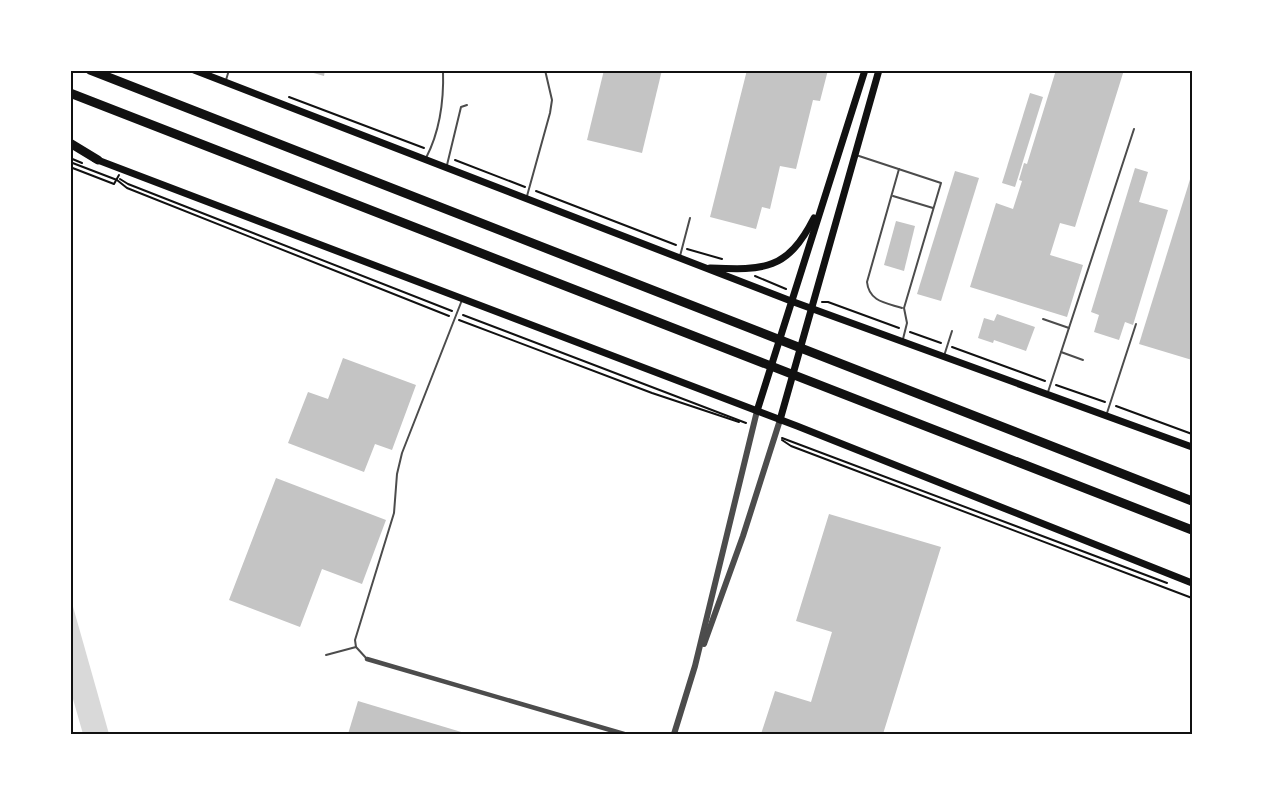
<svg xmlns="http://www.w3.org/2000/svg" width="1263" height="805" font-family="Commissioner,sans-serif">
	<style>
		.water { fill: #d9d9d9 }
		.building { fill: #c4c4c4 }
		.lines { fill: none; stroke-linecap: round; stroke-linejoin: round }
		.path { stroke: #111; stroke-width: 2 }
		.service { stroke: #4c4c4c; stroke-width: 2 }
		.minor { stroke: #4c4c4c; stroke-width: 4.5 }
		.tertiary { stroke: #4c4c4c; stroke-width: 6 }
		.secondary { stroke: #111; stroke-width: 7 }
		.motorway { stroke: #111; stroke-width: 9 }
		.neatline { fill: none; stroke: #111; stroke-width: 2 }
	</style>
	<rect width="100%" height="100%" fill="#fff"/>
	<path class="water" d="M70,596L109,734H83L71,692Z"/>
	<g class="building">
		<path d="M303,70H325L324,76Z"/>
		<path d="M604,70H662L642,153L587,140Z"/>
		<path d="M747,70H828L820,101L813,100L796,169L780,166L770,209L762,207L756,229L710,217Z"/>
		<path d="M1056,70H1124L1075,227L1060,223L1050,255L1083,265L1067,317L970,287L996,203L1013,209L1022,181L1019,180L1024,163L1027,164Z"/>
		<path d="M1030,93L1043,97L1015,187L1002,183Z"/>
		<path d="M1135,168L1148,172L1139,202L1168,210L1133,325L1125,322L1119,340L1094,332L1099,315L1091,312Z"/>
		<path d="M955,171L979,178L941,301L917,294Z"/>
		<path d="M1192,173V360L1139,344Z"/>
		<path d="M896,221L915,226L904,271L884,265Z"/>
		<path d="M997,314L1035,327L1026,351L994,340L993,343L978,338L984,318L994,321Z"/>
		<path d="M343,358L416,385L392,450L375,444L364,472L288,443L308,392L328,399Z"/>
		<path d="M276,478L386,520L362,584L322,569L300,627L229,600Z"/>
		<path d="M829,514L941,547L883,734H761L775,691L811,702L832,632L796,621Z"/>
		<path d="M358,701L468,734H348Z"/>
	</g>
	<g class="lines">
		<g class="path">
			<path d="M289,97L424,148"/>
			<path d="M70,158L82,163"/>
			<path d="M455,160L525,187"/>
			<path d="M70,162L117,180L127,188L449,316"/>
			<path d="M70,167L114,184L119,175"/>
			<path d="M120,179L128,184L452,311"/>
			<path d="M536,191L676,245"/>
			<path d="M687,249L722,259"/>
			<path d="M755,276L786,289"/>
			<path d="M822,302H828L899,328"/>
			<path d="M463,315L746,423"/>
			<path d="M459,320L652,393L739,422"/>
			<path d="M910,332L941,343"/>
			<path d="M952,347L1045,381"/>
			<path d="M1056,385L1105,402"/>
			<path d="M1116,406L1192,434"/>
			<path d="M782,438L1167,583"/>
			<path d="M782,440L791,446L1192,598"/>
		</g>
		<g class="service">
			<path d="M226,80L229,70"/>
			<path d="M856,155L941,183L904,308L907,323L903,339"/>
			<path d="M426,158C440,131 444,100 443,70"/>
			<path d="M447,165L461,107L467,105"/>
			<path d="M899,169L867,282C869,302 887,303 902,308"/>
			<path d="M527,196L550,113L552,100L545,70"/>
			<path d="M893,196L933,208"/>
			<path d="M680,256L690,218"/>
			<path d="M1043,319L1069,328"/>
			<path d="M1061,352L1083,360"/>
			<path d="M944,356L952,331"/>
			<path d="M1048,392L1134,129"/>
			<path d="M1107,413L1136,324"/>
			<path d="M326,655L356,647"/>
			<path d="M367,659L356,647L355,640L394,513L397,474L402,453L462,300"/>
		</g>
		<path class="minor" d="M367,659L624,734"/>
		<g class="tertiary">
			<path d="M704,644L743,536L780,420"/>
			<path d="M674,734L695,666L757,411"/>
		</g>
		<g class="secondary">
			<path d="M194,70L791,301L1192,447"/>
			<path d="M95,159L797,426L1192,583"/>
			<path d="M710,268C764,270 787,271 814,218"/>
			<path d="M757,411L865,70"/>
			<path d="M780,420L879,70"/>
		</g>
		<g class="motorway">
			<path d="M90,70L1192,501"/>
			<path d="M70,93L1192,530"/>
			<path d="M70,143L98,160"/>
		</g>
	</g>
	<rect width="1263" height="805" fill="none" stroke="#ffffff" stroke-width="144"/>
	<rect x="72" y="72" width="1119" height="661" class="neatline"/>
</svg>
